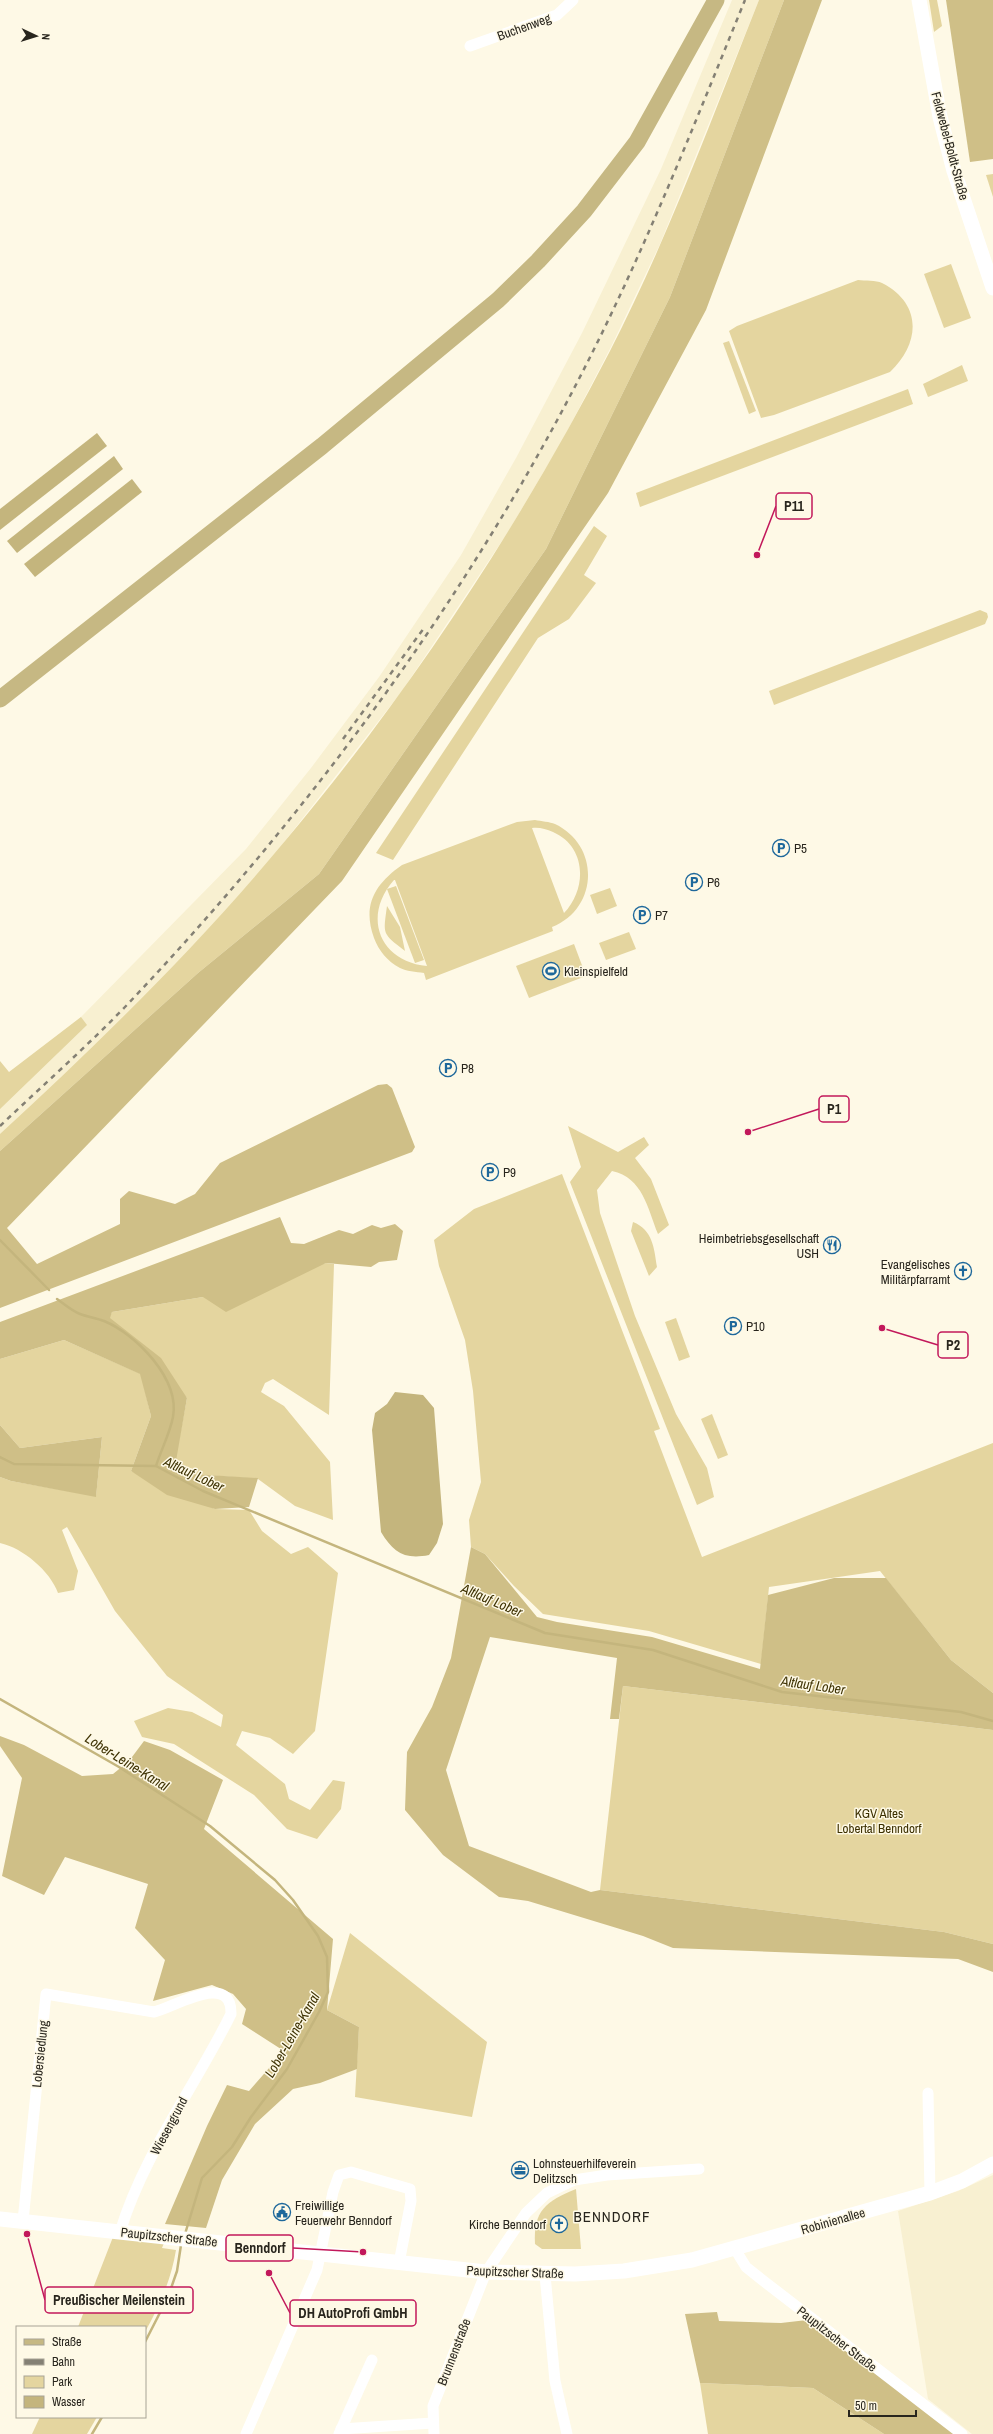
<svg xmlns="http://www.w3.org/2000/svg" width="993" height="2434" font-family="'Archivo Narrow',sans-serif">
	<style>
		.built { fill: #f8f0d1 }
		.green { fill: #e4d59f; fill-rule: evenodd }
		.forest { fill: #cfbf87 }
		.water { fill: #c4b57d }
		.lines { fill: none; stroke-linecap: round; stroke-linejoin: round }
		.stream { stroke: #c4b57d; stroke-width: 2.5 }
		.street { stroke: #fff; stroke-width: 11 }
		.secondary { stroke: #fff; stroke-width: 15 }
		.primary { stroke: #c6b883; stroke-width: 17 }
		.rail { stroke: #848074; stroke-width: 2.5; stroke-dasharray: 5 5; stroke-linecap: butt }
		.labels { text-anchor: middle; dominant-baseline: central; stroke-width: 3; stroke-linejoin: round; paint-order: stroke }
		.street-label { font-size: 13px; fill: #28251d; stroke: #fef9e6 }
		.poi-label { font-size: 13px; fill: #28251d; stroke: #fef9e6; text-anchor: start }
		.park-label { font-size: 13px; fill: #3c3001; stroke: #fef9e6 }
		.water-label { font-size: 14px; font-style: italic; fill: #3f3304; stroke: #fef9e6 }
		.quarter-label { font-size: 15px; letter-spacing: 1px; fill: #28251d; stroke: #fef9e6 }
		.leader { fill: none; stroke: #c2185b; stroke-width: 1.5 }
		.callout-dot { fill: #c2185b; stroke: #fef9e6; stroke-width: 1.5 }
		.callout { fill: #fef9e6; stroke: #c2185b; stroke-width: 1.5 }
		.callout-label { font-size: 14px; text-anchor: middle; font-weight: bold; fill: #28251d }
	</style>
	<rect width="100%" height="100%" fill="#fef9e6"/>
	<g class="built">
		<path d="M732,0H759L660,244L611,347L562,441L508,532L402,691L285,841L268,868L0,1151V1081L81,1017L246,849L311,768L379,677L461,555L516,458L582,333L661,169Z"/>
		<path d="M993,2175V2434H972L928,2399L898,2211L958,2191Z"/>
	</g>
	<g class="green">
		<path d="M759,0H784L670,297L546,549L319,874L198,973L0,1151V1134C100,1042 198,946 285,841C411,691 520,525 610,351C668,238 712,118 759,0Z"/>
		<path d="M929,0H937L942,26L934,32Z"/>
		<path d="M993,174V197L986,175Z"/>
		<path d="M951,264L971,318L944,328L924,274Z"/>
		<path d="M858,280C865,281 876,280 882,283C923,304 920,344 890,372L774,415L761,418L729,331L737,326Z"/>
		<path d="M729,341L756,411L749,414L723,343Z"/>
		<path d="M962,365L968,381L928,397L923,384Z"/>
		<path d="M908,389L913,404L640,507L636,493Z"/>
		<path d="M594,526L607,536L584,575L596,583L569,619L538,638L393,860L376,853Z"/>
		<path d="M980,610L987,613L988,617L985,624L774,705L769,691Z"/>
		<path d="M535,820C541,821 550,822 555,824C601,846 598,909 552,927L553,931L426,980L424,973C416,972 406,971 400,968C387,961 379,951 374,938C362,905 375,884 402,865L517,822ZM532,828C539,827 546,829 553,832C587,847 587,889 564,913ZM394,880H395L427,966C379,961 362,916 394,880Z"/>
		<path d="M396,886L424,960L415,963L387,889Z"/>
		<path d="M610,888L617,906L597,914L590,895Z"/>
		<path d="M387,906L400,927L405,951C382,933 383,935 387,906Z"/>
		<path d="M629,932L636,949L606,960L599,943Z"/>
		<path d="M574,944L586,976L529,998L516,966Z"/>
		<path d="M81,1017L87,1025L0,1109V1061L9,1072Z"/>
		<path d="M568,1126L618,1152L644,1137L649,1145L635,1158L651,1179L669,1225L658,1234C647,1207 643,1178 612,1171L597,1190L600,1213L635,1316L676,1414L707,1468L714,1497L697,1505L570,1182L581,1167Z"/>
		<path d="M562,1174L660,1429L654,1431L702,1557L993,1443V1693L951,1660L880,1571L769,1587L761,1664L649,1631L543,1614L514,1586L485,1554L471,1547L469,1520L481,1482L473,1391L465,1340L439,1266L434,1240L474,1209Z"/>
		<path d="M633,1222C653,1230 654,1248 657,1267L649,1276L631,1231Z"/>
		<path d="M326,1263L334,1264L329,1415L273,1379L265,1383L261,1392L284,1406L330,1462L333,1520L295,1506L258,1479L192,1474L175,1461L187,1398L109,1318L112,1312L203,1297Z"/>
		<path d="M676,1318L690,1357L679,1361L665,1322Z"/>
		<path d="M64,1340L141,1374L151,1416L131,1471L215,1509L249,1510L262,1531L291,1554L308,1547L338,1573L315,1731L293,1754L270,1738L242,1731L236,1745L285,1784L289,1799L310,1810L333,1780L345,1782L341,1809L317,1839L287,1829L254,1795L174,1744L142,1737L134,1721L168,1708L192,1712L221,1727L223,1715L167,1676L115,1611L67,1527L62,1530L78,1571L74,1590L58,1593C50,1571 23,1548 0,1543V1477L11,1481L96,1496L102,1437L20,1448L0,1425V1359Z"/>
		<path d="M712,1414L728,1455L718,1459L701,1419Z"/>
		<path d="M623,1686L993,1730V1944L944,1932L600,1890Z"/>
		<path d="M350,1933L487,2042L472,2117L355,2097L359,2027L327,2010Z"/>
		<path d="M576,2189L581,2249H542L535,2244C533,2211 546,2201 576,2189Z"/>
		<path d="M113,2237L164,2243L162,2248L176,2250C171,2280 160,2305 145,2332V2327H78Z"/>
		<path d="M700,2383L813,2388L884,2434H708Z"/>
		<path d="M40,2417H97L87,2434H32Z"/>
	</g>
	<g class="forest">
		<path d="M784,0H822L706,310L608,493L342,881L7,1228L37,1264L120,1224V1199L129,1191L175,1204L195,1194L220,1163L378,1085L387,1084L392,1088L415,1147L412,1152L0,1308V1151L198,973L319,874L546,549L670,297Z"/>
		<path d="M946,0H993V159L970,162Z"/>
		<path d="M280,1217L291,1243L304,1244L339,1230L353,1234L372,1225L381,1228L395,1224L403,1231L397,1260L379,1262L371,1267L326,1263L226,1312L203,1297L112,1312L110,1318L161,1358L187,1398L176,1461L192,1474L258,1478L249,1507L215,1509L167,1495L131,1471L151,1416L140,1374L64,1340L0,1359V1322Z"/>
		<path d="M0,1425L20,1448L102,1437L96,1497L11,1481L0,1477Z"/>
		<path d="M471,1547L485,1554L537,1617L557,1622L652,1637L760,1669L768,1595L834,1578H886L951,1660L993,1693V1730L623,1686L619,1719H610L617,1658L490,1637L446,1770L469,1846L591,1892L600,1890L944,1932L993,1944V1972L958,1959L673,1948L643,1936L528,1901L499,1897L443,1855L405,1810L407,1752L432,1707L451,1658Z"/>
		<path d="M0,1736L24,1745L82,1776L113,1774L129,1761L144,1741L170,1750L223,1780L204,1829L333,1939L327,2010L359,2027L357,2069L320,2083L293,2089L255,2124L222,2180L206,2228L165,2224L207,2126L227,2085L249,2091L284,2051L242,2024L246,2009L233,1994L212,1985L153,2001L165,1960L135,1928L148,1884L65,1857L44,1895L2,1876L22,1778L0,1746Z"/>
		<path d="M717,2312L719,2321L781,2323L807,2320L957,2434H884L813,2388L700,2383L685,2314Z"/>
	</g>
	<g class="water">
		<path d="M97,433L107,446L0,530V509Z"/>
		<path d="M114,456L123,469L17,553L7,541Z"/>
		<path d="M132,479L142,492L35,577L24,564Z"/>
		<path d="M395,1392L423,1395L434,1408L443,1524L437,1543L429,1555C404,1560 393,1552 381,1532L372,1430L375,1413L387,1404Z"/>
	</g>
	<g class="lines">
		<g class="stream">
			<path d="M0,1240L49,1290"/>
			<path d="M57,1299C64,1304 72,1311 80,1314C88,1317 96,1318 104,1321C136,1334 180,1379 173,1417C170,1433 161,1450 156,1466"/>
			<path d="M0,1457L14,1464L156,1466L203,1491L545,1633L653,1650L782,1692L961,1712L993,1721"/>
			<path d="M0,1699L119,1767L210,1826L275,1880L293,1900L318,1936L327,1957L328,1992L319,2012L287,2069L251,2117L232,2147L202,2178L185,2234"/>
			<path d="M145,2342L168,2297L177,2271L181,2245"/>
			<path d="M92,2434L102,2417"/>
		</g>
		<g class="street">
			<path d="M470,46L557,15L573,0"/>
			<path d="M928,2093L930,2193"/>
			<path d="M23,2221L46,1994L154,2012C173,2008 232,1970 231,2014C195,2087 144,2153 120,2232"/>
			<path d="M735,2249L746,2267L761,2279L962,2434"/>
			<path d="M545,2275L555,2381L567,2434"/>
			<path d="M341,2429L433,2423"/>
			<path d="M246,2434L317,2270L333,2192L339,2175L351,2172L410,2189L411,2201L399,2263"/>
			<path d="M339,2434L372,2360"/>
			<path d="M434,2434L433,2406L486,2272L526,2213L547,2193L574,2180L607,2175L699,2169"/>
		</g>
		<g class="secondary">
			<path d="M919,0L940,117L954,171L993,288"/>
			<path d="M0,2219L486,2272L575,2274L624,2271L692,2260L930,2193L962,2181L993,2164"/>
		</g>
		<path class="primary" d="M0,699L322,446L498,300L538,261L584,211L637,142L716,0"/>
		<g class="rail">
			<path d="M343,739L424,628"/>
			<path d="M0,1126C41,1087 84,1049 124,1008C305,818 464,604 583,371C645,250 694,125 745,0"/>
		</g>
	</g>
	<defs>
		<g id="parking-ring" transform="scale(0.9)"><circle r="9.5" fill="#fef9e6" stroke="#1e689b" stroke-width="1.5"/><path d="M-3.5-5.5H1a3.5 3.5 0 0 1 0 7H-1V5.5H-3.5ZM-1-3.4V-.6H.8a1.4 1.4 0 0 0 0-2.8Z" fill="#1e689b"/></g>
		<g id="stadium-ring" transform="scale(0.9)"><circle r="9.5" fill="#fef9e6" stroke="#1e689b" stroke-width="1.5"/><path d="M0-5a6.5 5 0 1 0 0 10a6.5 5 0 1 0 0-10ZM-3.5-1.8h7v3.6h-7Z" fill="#1e689b"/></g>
		<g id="restaurant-ring" transform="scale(0.9)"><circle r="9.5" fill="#fef9e6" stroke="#1e689b" stroke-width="1.5"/><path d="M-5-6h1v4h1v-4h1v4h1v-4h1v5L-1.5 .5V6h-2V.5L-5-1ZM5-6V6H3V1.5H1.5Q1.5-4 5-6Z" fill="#1e689b"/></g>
		<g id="church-ring" transform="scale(0.9)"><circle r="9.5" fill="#fef9e6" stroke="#1e689b" stroke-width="1.5"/><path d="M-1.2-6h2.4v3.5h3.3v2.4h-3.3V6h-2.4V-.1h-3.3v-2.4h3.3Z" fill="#1e689b"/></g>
		<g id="office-ring" transform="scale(0.9)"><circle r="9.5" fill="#fef9e6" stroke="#1e689b" stroke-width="1.5"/><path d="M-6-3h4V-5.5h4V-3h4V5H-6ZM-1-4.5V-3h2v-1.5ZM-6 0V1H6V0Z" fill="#1e689b"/></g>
		<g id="civic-ring" transform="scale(0.9)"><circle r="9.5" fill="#fef9e6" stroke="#1e689b" stroke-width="1.5"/><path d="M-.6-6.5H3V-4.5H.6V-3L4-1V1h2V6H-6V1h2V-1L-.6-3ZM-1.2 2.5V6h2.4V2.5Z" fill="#1e689b"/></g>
	</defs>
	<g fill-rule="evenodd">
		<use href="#parking-ring" x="781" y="848"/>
		<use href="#parking-ring" x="694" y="882"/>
		<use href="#parking-ring" x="642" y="915"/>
		<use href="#stadium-ring" x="551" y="971"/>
		<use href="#parking-ring" x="448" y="1068"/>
		<use href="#parking-ring" x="490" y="1172"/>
		<use href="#restaurant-ring" x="832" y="1245"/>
		<use href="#church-ring" x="963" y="1271"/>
		<use href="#parking-ring" x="733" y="1326"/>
		<use href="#office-ring" x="520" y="2170"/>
		<use href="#civic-ring" x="282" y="2212"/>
		<use href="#church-ring" x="559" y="2224"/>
	</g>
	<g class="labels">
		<g class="street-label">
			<text transform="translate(524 27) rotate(-20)">Buchenweg</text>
			<text transform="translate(950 146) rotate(75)">Feldwebel-Boldt-Straße</text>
			<text transform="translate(40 2054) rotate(-84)">Lobersiedlung</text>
			<text transform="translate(169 2126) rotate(-62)">Wiesengrund</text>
			<text transform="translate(833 2221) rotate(-16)">Robinienallee</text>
			<text transform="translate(169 2237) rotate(6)">Paupitzscher Straße</text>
			<text transform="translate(515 2272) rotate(2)">Paupitzscher Straße</text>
			<text transform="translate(837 2339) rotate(38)">Paupitzscher Straße</text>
			<text transform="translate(454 2352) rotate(-69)">Brunnenstraße</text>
		</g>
		<g class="poi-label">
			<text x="794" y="848">P5</text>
			<text x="707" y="882">P6</text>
			<text x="655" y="915">P7</text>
			<text x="564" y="971">Kleinspielfeld</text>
			<text x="461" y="1068">P8</text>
			<text x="503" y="1172">P9</text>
			<text x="819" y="1238" text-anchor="end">Heimbetriebsgesellschaft<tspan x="819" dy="15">USH</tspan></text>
			<text x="950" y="1264" text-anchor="end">Evangelisches<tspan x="950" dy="15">Militärpfarramt</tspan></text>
			<text x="746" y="1326">P10</text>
			<text x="533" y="2163">Lohnsteuerhilfeverein<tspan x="533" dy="15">Delitzsch</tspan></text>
			<text x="295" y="2205">Freiwillige<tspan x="295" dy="15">Feuerwehr Benndorf</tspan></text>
			<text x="546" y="2224" text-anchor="end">Kirche Benndorf</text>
		</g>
		<g class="park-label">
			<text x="879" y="1813">KGV Altes<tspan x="879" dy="15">Lobertal Benndorf</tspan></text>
		</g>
		<g class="water-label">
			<text transform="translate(194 1474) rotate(25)">Altlauf Lober</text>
			<text transform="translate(492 1600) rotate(23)">Altlauf Lober</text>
			<text transform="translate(813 1685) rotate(8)">Altlauf Lober</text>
			<text transform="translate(127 1762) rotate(32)">Lober-Leine-Kanal</text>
			<text transform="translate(292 2035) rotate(-60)">Lober-Leine-Kanal</text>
		</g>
		<g class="quarter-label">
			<text x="612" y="2216">BENNDORF</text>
		</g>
	</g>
	<path class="leader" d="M757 555L776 506M748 1132L819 1109M882 1328L938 1345M363 2252L293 2248M27 2234L45 2300M269 2273L290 2313"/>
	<g class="callout-dot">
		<circle cx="757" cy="555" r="4"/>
		<circle cx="748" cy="1132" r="4"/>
		<circle cx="882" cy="1328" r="4"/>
		<circle cx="363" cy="2252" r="4"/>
		<circle cx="27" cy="2234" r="4"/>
		<circle cx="269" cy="2273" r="4"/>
	</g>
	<g class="callout">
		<rect x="776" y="493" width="36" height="26" rx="4"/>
		<rect x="819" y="1096" width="30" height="26" rx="4"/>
		<rect x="938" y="1332" width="30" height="26" rx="4"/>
		<rect x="226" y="2235" width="67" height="26" rx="4"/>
		<rect x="45" y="2287" width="148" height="26" rx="4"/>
		<rect x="290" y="2300" width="126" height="26" rx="4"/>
	</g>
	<g class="callout-label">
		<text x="794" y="511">P11</text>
		<text x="834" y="1114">P1</text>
		<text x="953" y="1350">P2</text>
		<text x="260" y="2253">Benndorf</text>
		<text x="119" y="2305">Preußischer Meilenstein</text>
		<text x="353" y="2318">DH AutoProfi GmbH</text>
	</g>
	<rect x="16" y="2326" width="130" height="92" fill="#fef9e6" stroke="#a8a496"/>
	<rect x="24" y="2339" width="20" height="6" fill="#c6b883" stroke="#a8a496"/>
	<text x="52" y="2346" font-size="12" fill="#28251d">Straße</text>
	<rect x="24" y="2359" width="20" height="6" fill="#848074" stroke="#a8a496"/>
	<text x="52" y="2366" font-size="12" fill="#28251d">Bahn</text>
	<rect x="24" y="2376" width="20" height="12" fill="#e4d59f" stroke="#a8a496"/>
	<text x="52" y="2386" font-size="12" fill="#28251d">Park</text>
	<rect x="24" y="2396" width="20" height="12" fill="#c4b57d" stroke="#a8a496"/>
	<text x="52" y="2406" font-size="12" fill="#28251d">Wasser</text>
	<g transform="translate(36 36) rotate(94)" stroke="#fef9e6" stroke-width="3" paint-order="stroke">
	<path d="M0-3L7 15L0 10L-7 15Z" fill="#28251d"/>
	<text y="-6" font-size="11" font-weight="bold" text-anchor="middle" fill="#28251d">N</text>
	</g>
	<path d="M849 2410v6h67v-6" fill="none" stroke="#28251d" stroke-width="2"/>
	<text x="855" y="2410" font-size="12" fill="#28251d" stroke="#fef9e6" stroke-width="3" paint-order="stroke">50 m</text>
</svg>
